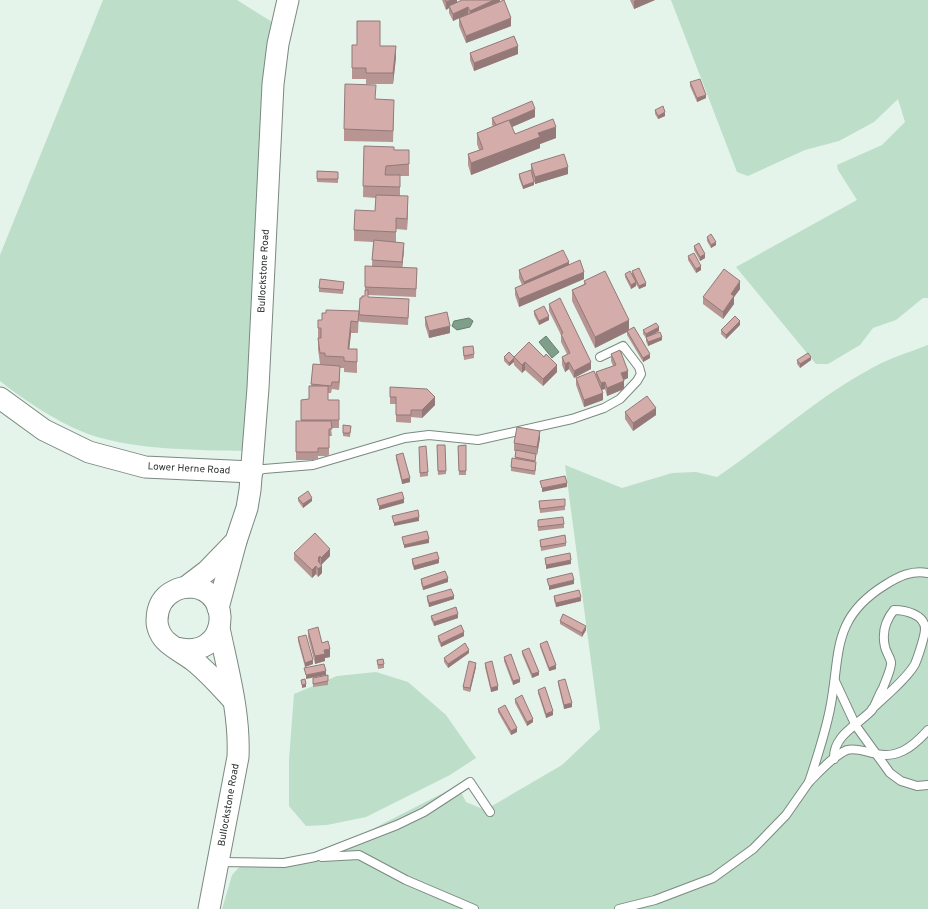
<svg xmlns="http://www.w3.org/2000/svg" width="928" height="909" font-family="Overpass,sans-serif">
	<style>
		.green { fill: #bddec9 }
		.water { fill: #7f9f8b; stroke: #667e6f }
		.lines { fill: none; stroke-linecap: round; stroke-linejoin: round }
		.lane-casing { stroke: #7b8980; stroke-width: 10 }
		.secondary-casing { stroke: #7b8980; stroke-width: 23 }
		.lane { stroke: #fff; stroke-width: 8 }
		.secondary { stroke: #fff; stroke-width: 21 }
		.wall { fill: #b69593 }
		.shaded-wall { fill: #947978 }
		.building { fill: #d4adab; stroke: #947978 }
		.labels { text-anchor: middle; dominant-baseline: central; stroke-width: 3; stroke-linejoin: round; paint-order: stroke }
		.street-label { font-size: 10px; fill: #2c322e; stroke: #fff }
	</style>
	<rect width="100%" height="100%" fill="#e4f4ea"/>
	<g class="green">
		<path d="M103,0H237L277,25L246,451C198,450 127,450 83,432C54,420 24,400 0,381V255Z"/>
		<path d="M671,0H928V298H923L896,320L873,328L860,345L828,364H816L736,267L857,200L838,170L837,165L882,145L905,122L898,99L874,122L839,141L805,150L748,176L737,172Z"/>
		<path d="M928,345V909H222L232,875L241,865L304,861L355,838L447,791L459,788L466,802L485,810L562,765L600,729L565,465L622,488L672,473L696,472L717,477C769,442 816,398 872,368C889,358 910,352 928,345Z"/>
		<path d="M376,672L408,682L446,715L476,758L450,775L366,817L327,825L306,826L289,806V760L294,694L337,676Z"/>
	</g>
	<g class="water">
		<path d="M469,318L473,321L470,327L457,330L452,326L454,321Z"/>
		<path d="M546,336L559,352L552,358L539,342Z"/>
	</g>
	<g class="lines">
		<g class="lane-casing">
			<g id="lane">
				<path d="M252,472L264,469L313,465L405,438L429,435L478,440L572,419L604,408L620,399L637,381L641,374L639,367L623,346L600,357"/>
				<path d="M928,573C912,570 899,576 885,585C830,619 841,655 830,709C825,734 817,758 809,782C819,772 834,755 847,750C854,748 865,751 872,753C896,760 912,748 928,730"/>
				<path d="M835,681L856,726L890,773L901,781L917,786L928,785"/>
				<path d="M834,759C833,735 858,725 872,710C876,704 879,694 883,688C885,682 892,668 891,662C890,657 886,652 885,647C882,634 885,621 894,610C904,610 925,614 925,629C925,636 918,657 915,664C907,679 884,697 872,709"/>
				<path d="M322,857L359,855L406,880L474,909"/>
				<path d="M219,862L284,863L315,857L397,825L424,812L470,782L490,812"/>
				<path d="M619,909L655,900L713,878L753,849L786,815L809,782"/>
			</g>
		</g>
		<g class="secondary-casing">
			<g id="secondary">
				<path d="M0,398L44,430L89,452L145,467L252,472"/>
				<path d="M186,587L207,571L236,541"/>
				<path d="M218,608L236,541L247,508L250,490L258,388L273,84L278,44L288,0"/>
				<path d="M176,648C229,661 234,591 192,587C186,587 179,588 174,591C162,597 157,607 157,621C157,628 161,637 167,642C175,649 186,655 194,661C209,673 221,687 233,700"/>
				<path d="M209,909L238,757C240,714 228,671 219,628"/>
			</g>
		</g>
		<use href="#lane" class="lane"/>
		<use href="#secondary" class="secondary"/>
	</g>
	<g class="wall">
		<path d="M442,0H457V2L500,0V2L511,26L466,43L459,26V18L453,21L449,13V8L446,10Z"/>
		<path d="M630,0H655L634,9Z"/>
		<path d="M352,45L380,46L396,57L393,84H366V79H352Z"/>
		<path d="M470,53L518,54L474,71L470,60Z"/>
		<path d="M690,82L706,98L697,102L690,86Z"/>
		<path d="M376,99L394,111L393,142L344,141V129Z"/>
		<path d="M655,110L665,116L658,119L655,114Z"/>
		<path d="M535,117L512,127L515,134L556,138L540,144V148L471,175L468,165V154L479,150L477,144V133L493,126L492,125V118Z"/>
		<path d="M364,146L394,150H409V176H400V196L408,207L407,230L396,229V242L404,250L402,268H417L416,297L368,295V297L409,307L408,325L361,322L359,321V314L362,298L365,296V287L372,266L373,242L354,241V230L375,211L376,198L363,197Z"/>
		<path d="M531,164L568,174L535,184L531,172Z"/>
		<path d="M317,171L338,172V183L317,182Z"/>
		<path d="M519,174L534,185L523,189L519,178Z"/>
		<path d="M707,237L716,245L711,248L707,241Z"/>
		<path d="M694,246L705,258L700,261L694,250Z"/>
		<path d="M688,256L701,270L696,273L688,260Z"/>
		<path d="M569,265L584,279L519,307L515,295V288L522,285L519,278V270Z"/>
		<path d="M632,271L646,286L639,289L636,284V286L631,289L625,277V274L632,275Z"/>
		<path d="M584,281L629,330L650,358L643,362L627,335V332L595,348L572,301V290L584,284Z"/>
		<path d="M344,282L343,294L319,292V288Z"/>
		<path d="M740,289L734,297V304L723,319L703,304V297Z"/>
		<path d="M549,304L591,369L574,378L569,369L565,372L562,365V357L567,354L561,342V335L549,311Z"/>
		<path d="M359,311L358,333H351L349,349H357V373L344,372V368H340L339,390L332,389L331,393H328V400H339V428H331L332,436H329V456H318V460H296V421H301V400L309,399L311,386L313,364L325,365L320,364L318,349V320H322L326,313Z"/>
		<path d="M534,311L549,320L539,325L534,315Z"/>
		<path d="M425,317L450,333L429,338L425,325Z"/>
		<path d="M740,325L726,339L721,334V330Z"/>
		<path d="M643,330L659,331L651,335L662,340L648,346L646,341V338L643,334Z"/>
		<path d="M463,347L474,354V358L464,360Z"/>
		<path d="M611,354L628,378L624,380V389L607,396L605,389L602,390L603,400L584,407L576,385V378L596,377V372L613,366L611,361Z"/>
		<path d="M504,357H514L557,372L543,386L525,370L522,373L514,365V362L509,366L504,361Z"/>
		<path d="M797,360H811L800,368L797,364Z"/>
		<path d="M390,387L435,405L422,418L411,417V423L396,422V404H390Z"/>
		<path d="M625,412L656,415L633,431L625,419Z"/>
		<path d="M343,425L351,426L350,437L343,436Z"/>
		<path d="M540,438L537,455L536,454L535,462L536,466L535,475L511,471V467L515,458L516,451H514V443Z"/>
		<path d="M437,445H445L446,474L438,475Z"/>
		<path d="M466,445V475H459L458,446Z"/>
		<path d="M419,451L428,472V476L420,477Z"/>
		<path d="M396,455L410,482L402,484L396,459Z"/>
		<path d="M298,498L312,501L303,508L298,501Z"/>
		<path d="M539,501L565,506V510L540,513Z"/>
		<path d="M538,520L564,524V528L538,531Z"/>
		<path d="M540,540L566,543V546L541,551Z"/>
		<path d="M294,553L330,556L321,565L322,573L318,577L316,574L312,578L294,560Z"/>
		<path d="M412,559L439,563L414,570L412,563Z"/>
		<path d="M421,579L448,582L423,590L421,583Z"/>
		<path d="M427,596L454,599L429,607L427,600Z"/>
		<path d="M554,596L581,601L556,607L554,600Z"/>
		<path d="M431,616L458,618L434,626L431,619Z"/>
		<path d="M560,621L586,630L582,637L560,624Z"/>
		<path d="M308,630L322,643L330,657L325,658V661L315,664L308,637Z"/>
		<path d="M438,636H464L441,647L438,640Z"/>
		<path d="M298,637L313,664L305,667L298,641Z"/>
		<path d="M540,644L556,669L549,671L540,647Z"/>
		<path d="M522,651L539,675L532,678L522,654Z"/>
		<path d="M469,653L448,668L444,662V658Z"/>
		<path d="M504,657L520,682L513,685L504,661Z"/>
		<path d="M377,660L384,664V668L378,669Z"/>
		<path d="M485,663L498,690L491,692L485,667Z"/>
		<path d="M476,667L470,692L463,690V687Z"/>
		<path d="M313,678L328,681V685L313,687Z"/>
		<path d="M558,681L572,707L564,709L558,684Z"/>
		<path d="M538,690L553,715L546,718L538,693Z"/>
		<path d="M515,699L533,722L527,726L515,703Z"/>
		<path d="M498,709L517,732L511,735L498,712Z"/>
	</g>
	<g class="shaded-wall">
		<path d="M452,0H457V6H449V8L446,10V2Z"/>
		<path d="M494,0H500V5L470,18V11Z"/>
		<path d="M636,0H655L634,9V1Z"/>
		<path d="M468,7V14L453,21V14Z"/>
		<path d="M511,18V26L466,43V36Z"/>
		<path d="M396,46V57L393,84V73Z"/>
		<path d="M518,46V54L474,71V63Z"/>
		<path d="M706,95V98L697,102V98Z"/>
		<path d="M535,109V117L496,134V126Z"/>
		<path d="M665,112V116L658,119V116Z"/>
		<path d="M556,127V138L540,144V148L471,175V163L538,133Z"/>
		<path d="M568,167V174L535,184V177Z"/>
		<path d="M534,182V185L523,189V186Z"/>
		<path d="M408,196V207L407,230V219Z"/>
		<path d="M716,242V245L711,248V245Z"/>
		<path d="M404,243V250L402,270V262Z"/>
		<path d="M705,254V258L700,261V257Z"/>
		<path d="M569,262V269L524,289V282Z"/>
		<path d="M701,266V270L696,273V269Z"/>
		<path d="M584,272V279L519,307V299Z"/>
		<path d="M740,281V289L734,297V304L723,319V312L731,294Z"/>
		<path d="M636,282V286L631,289V285Z"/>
		<path d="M646,283V286L639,289V286Z"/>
		<path d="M549,316V320L539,325V321Z"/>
		<path d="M629,320V331H627V332L595,348V337Z"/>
		<path d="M351,321V333L348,360V349Z"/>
		<path d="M740,321V325L726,339V335Z"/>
		<path d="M450,326V333L429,338V331Z"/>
		<path d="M659,327V331L646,338V334Z"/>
		<path d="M662,337V340L648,346V342Z"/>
		<path d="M650,354V358L643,362V358Z"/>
		<path d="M811,357V360L800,368V364Z"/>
		<path d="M514,358V362L509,366V363Z"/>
		<path d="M525,362V370L522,373V365Z"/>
		<path d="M569,362V369L565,372V364Z"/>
		<path d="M591,362V369L574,378V371Z"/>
		<path d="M557,365V372L543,386V379Z"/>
		<path d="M340,366V373L339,390V382Z"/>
		<path d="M628,371V378L621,381V373Z"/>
		<path d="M624,381V389L607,396V388Z"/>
		<path d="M605,382V389L601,390V383Z"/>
		<path d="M603,393V400L584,407V400Z"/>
		<path d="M435,397V405L422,418V410Z"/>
		<path d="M656,408V415L633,431V423Z"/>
		<path d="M540,431V438L537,455V447Z"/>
		<path d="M410,478V482L402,484V480Z"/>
		<path d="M567,483V487L542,492V488Z"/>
		<path d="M312,498V501L303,508V504Z"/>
		<path d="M404,499V503L379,510V506Z"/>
		<path d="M419,517V521L394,526V523Z"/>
		<path d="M429,539V543L404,548V545Z"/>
		<path d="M330,549V556L321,565V558Z"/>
		<path d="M320,556V564L319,567L318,569V558Z"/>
		<path d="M439,559V563L414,570V566Z"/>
		<path d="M571,560V564L546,569V565Z"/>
		<path d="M316,566V574L312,578V570Z"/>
		<path d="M322,566V573L318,577V569Z"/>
		<path d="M448,578V582L423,590V587Z"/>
		<path d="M574,580V584L549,590V586Z"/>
		<path d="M454,596V599L429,607V603Z"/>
		<path d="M581,597V601L556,607V603Z"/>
		<path d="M458,614V618L434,626V622Z"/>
		<path d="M586,626V630L582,637V633Z"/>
		<path d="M464,632V636L441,647V643Z"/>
		<path d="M330,649V657L325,658V661L315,664V656L324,650Z"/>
		<path d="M469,650V653L448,668V664Z"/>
		<path d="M313,660V664L305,667V663Z"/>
		<path d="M476,663V667L470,692V688Z"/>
		<path d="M556,665V669L549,671V668Z"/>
		<path d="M326,671V675L306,679V675Z"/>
		<path d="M539,672V675L532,678V674Z"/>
		<path d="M520,679V682L513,685V681Z"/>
		<path d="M306,684V687L302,688V685Z"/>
		<path d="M498,686V690L491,692V688Z"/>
		<path d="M572,703V707L564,709V705Z"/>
		<path d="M553,711V715L546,718V714Z"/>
		<path d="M533,719V722L527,726V722Z"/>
		<path d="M517,728V732L511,735V731Z"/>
	</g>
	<g class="building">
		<path d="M445,0H452L446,2Z"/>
		<path d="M462,0H494L470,11L468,7L453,14L449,6Z"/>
		<path d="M504,0L511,18L466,36L459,18Z"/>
		<path d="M357,21H380V46H396L393,73H366V68H352V45H357Z"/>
		<path d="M514,36L518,46L474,63L470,53Z"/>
		<path d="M700,79L706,95L697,98L690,82Z"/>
		<path d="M345,84L376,85L375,99L394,100L393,131L344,129Z"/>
		<path d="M532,101L535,109L510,120L496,125L492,118Z"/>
		<path d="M663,106L665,112L658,116L655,110Z"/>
		<path d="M553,119L556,127L538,133L540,137L471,163L468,154L483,149L477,133L509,120L515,134Z"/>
		<path d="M364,146L394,147V150H409V164L386,166L385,175H400V187L363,186Z"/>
		<path d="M564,154L568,167L535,177L531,164Z"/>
		<path d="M531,170L534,182L523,186L519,174Z"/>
		<path d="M317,171L338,172V179H317Z"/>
		<path d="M376,195L408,196L407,219L396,218V232L354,230L355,210L375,211Z"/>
		<path d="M711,234L716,242L711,245L707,237Z"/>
		<path d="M374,240L404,243L402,262L372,260Z"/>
		<path d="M699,243L705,254L700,257L694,246Z"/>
		<path d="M563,250L569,262L524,282L519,270Z"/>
		<path d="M694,253L701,266L696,269L688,256Z"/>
		<path d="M580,260L584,272L519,299L515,288Z"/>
		<path d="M365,266L417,268L416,289L365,287Z"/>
		<path d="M639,268L646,283L639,286L632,271Z"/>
		<path d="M724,269L740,281L731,294L734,296L723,312L703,297Z"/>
		<path d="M605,271L629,320L595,337L572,290L586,284L584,281Z"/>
		<path d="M630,271L636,282L631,285L625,274Z"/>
		<path d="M320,279L344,282L343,290L319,288Z"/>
		<path d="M365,290H368V297L409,299L408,318L361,315L359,314L360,298H362V296H365Z"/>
		<path d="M560,298L591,362L574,371L569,362L565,364L562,357L570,353L561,334L563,333L549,304Z"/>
		<path d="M544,306L549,316L539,321L534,311Z"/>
		<path d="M326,310L359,311L358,322L351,321L348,349H357V362L344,361V357L325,356V353H320L318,338H321V328H318V320H322V313H326Z"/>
		<path d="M447,312L450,326L429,331L425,317Z"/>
		<path d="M735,316L740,321L726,335L721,330Z"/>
		<path d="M656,323L659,327L646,334L643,330Z"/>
		<path d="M634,327L650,354L643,358L627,331Z"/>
		<path d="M660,332L662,337L648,342L646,337Z"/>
		<path d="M529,342L544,357L546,354L557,365L543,379L525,362L522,365L514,357Z"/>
		<path d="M473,346L474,354L464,356L463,347Z"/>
		<path d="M620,350L628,371L621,373L624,381L607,388L605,382L601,383L596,372L616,365L611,354Z"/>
		<path d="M509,352L514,357V358L509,363L504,357Z"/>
		<path d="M808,353L811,357L800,364L797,360Z"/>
		<path d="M313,364L340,366L339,382H332L331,386L311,384Z"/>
		<path d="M594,371L603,393L584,400L576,378Z"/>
		<path d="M309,386H328V400H339V420H301V400L309,399Z"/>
		<path d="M390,387L427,389L435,397L422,410H411V415H396V397H390Z"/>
		<path d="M647,396L656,408L633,423L625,412Z"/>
		<path d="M296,421H331L332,429H329V448H318V452H296Z"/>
		<path d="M343,425L351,426L350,433H343Z"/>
		<path d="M517,427L540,431L537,447L514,443Z"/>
		<path d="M437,445H445L446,471H438Z"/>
		<path d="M466,445V471H459L458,446Z"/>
		<path d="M426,446L428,472L420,473L419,447Z"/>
		<path d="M516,450L536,454L535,461L515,457Z"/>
		<path d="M403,453L410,478L402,480L396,455Z"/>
		<path d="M512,458L536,462L535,471L511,467Z"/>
		<path d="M565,476L567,483L542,488L540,481Z"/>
		<path d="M308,491L312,498L303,504L298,498Z"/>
		<path d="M402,492L404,499L379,506L377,499Z"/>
		<path d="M565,499V506L540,509L539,501Z"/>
		<path d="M418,510L419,517L394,523L392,516Z"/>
		<path d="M563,517L564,524L538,527V520Z"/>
		<path d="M427,531L429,539L404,545L402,537Z"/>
		<path d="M315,533L330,549L321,558L320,556L318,558L319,559L318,561L322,566L318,569L316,566L312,570L294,553Z"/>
		<path d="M565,535L566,543L541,547L540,540Z"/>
		<path d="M437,552L439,559L414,566L412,559Z"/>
		<path d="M570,553L571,560L546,565L545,558Z"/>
		<path d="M445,571L448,578L423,587L421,579Z"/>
		<path d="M572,573L574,580L549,586L547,579Z"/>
		<path d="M451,589L454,596L429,603L427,596Z"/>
		<path d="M579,590L581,597L556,603L554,596Z"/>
		<path d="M456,607L458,614L434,622L431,616Z"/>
		<path d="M563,614L586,626L582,633L560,621Z"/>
		<path d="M461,625L464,632L441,643L438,636Z"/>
		<path d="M318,627L322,643L328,641L330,649L324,650L325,654L315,656L308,630Z"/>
		<path d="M306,635L313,660L305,663L298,637Z"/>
		<path d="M547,641L556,665L549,668L540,644Z"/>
		<path d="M465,643L469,650L448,664L444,658Z"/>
		<path d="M529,648L539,672L532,674L522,651Z"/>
		<path d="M511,654L520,679L513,681L504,657Z"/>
		<path d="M383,659L384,664L378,665L377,660Z"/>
		<path d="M469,661L476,663L470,688L463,687Z"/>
		<path d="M492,661L498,686L491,688L485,663Z"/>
		<path d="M324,664L326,671L306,675L304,668Z"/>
		<path d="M328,675V681L313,684V678Z"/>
		<path d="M305,679L306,684L302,685L301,680Z"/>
		<path d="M565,679L572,703L564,705L558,681Z"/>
		<path d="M545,687L553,711L546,714L538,690Z"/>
		<path d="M522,695L533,719L527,722L515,699Z"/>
		<path d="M505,705L517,728L511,731L498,709Z"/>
	</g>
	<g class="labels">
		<g class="street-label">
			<text transform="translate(264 271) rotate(-87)">Bullockstone Road</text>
			<text transform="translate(189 469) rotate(3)">Lower Herne Road</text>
			<text transform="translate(229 805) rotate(-80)">Bullockstone Road</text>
		</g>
	</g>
</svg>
